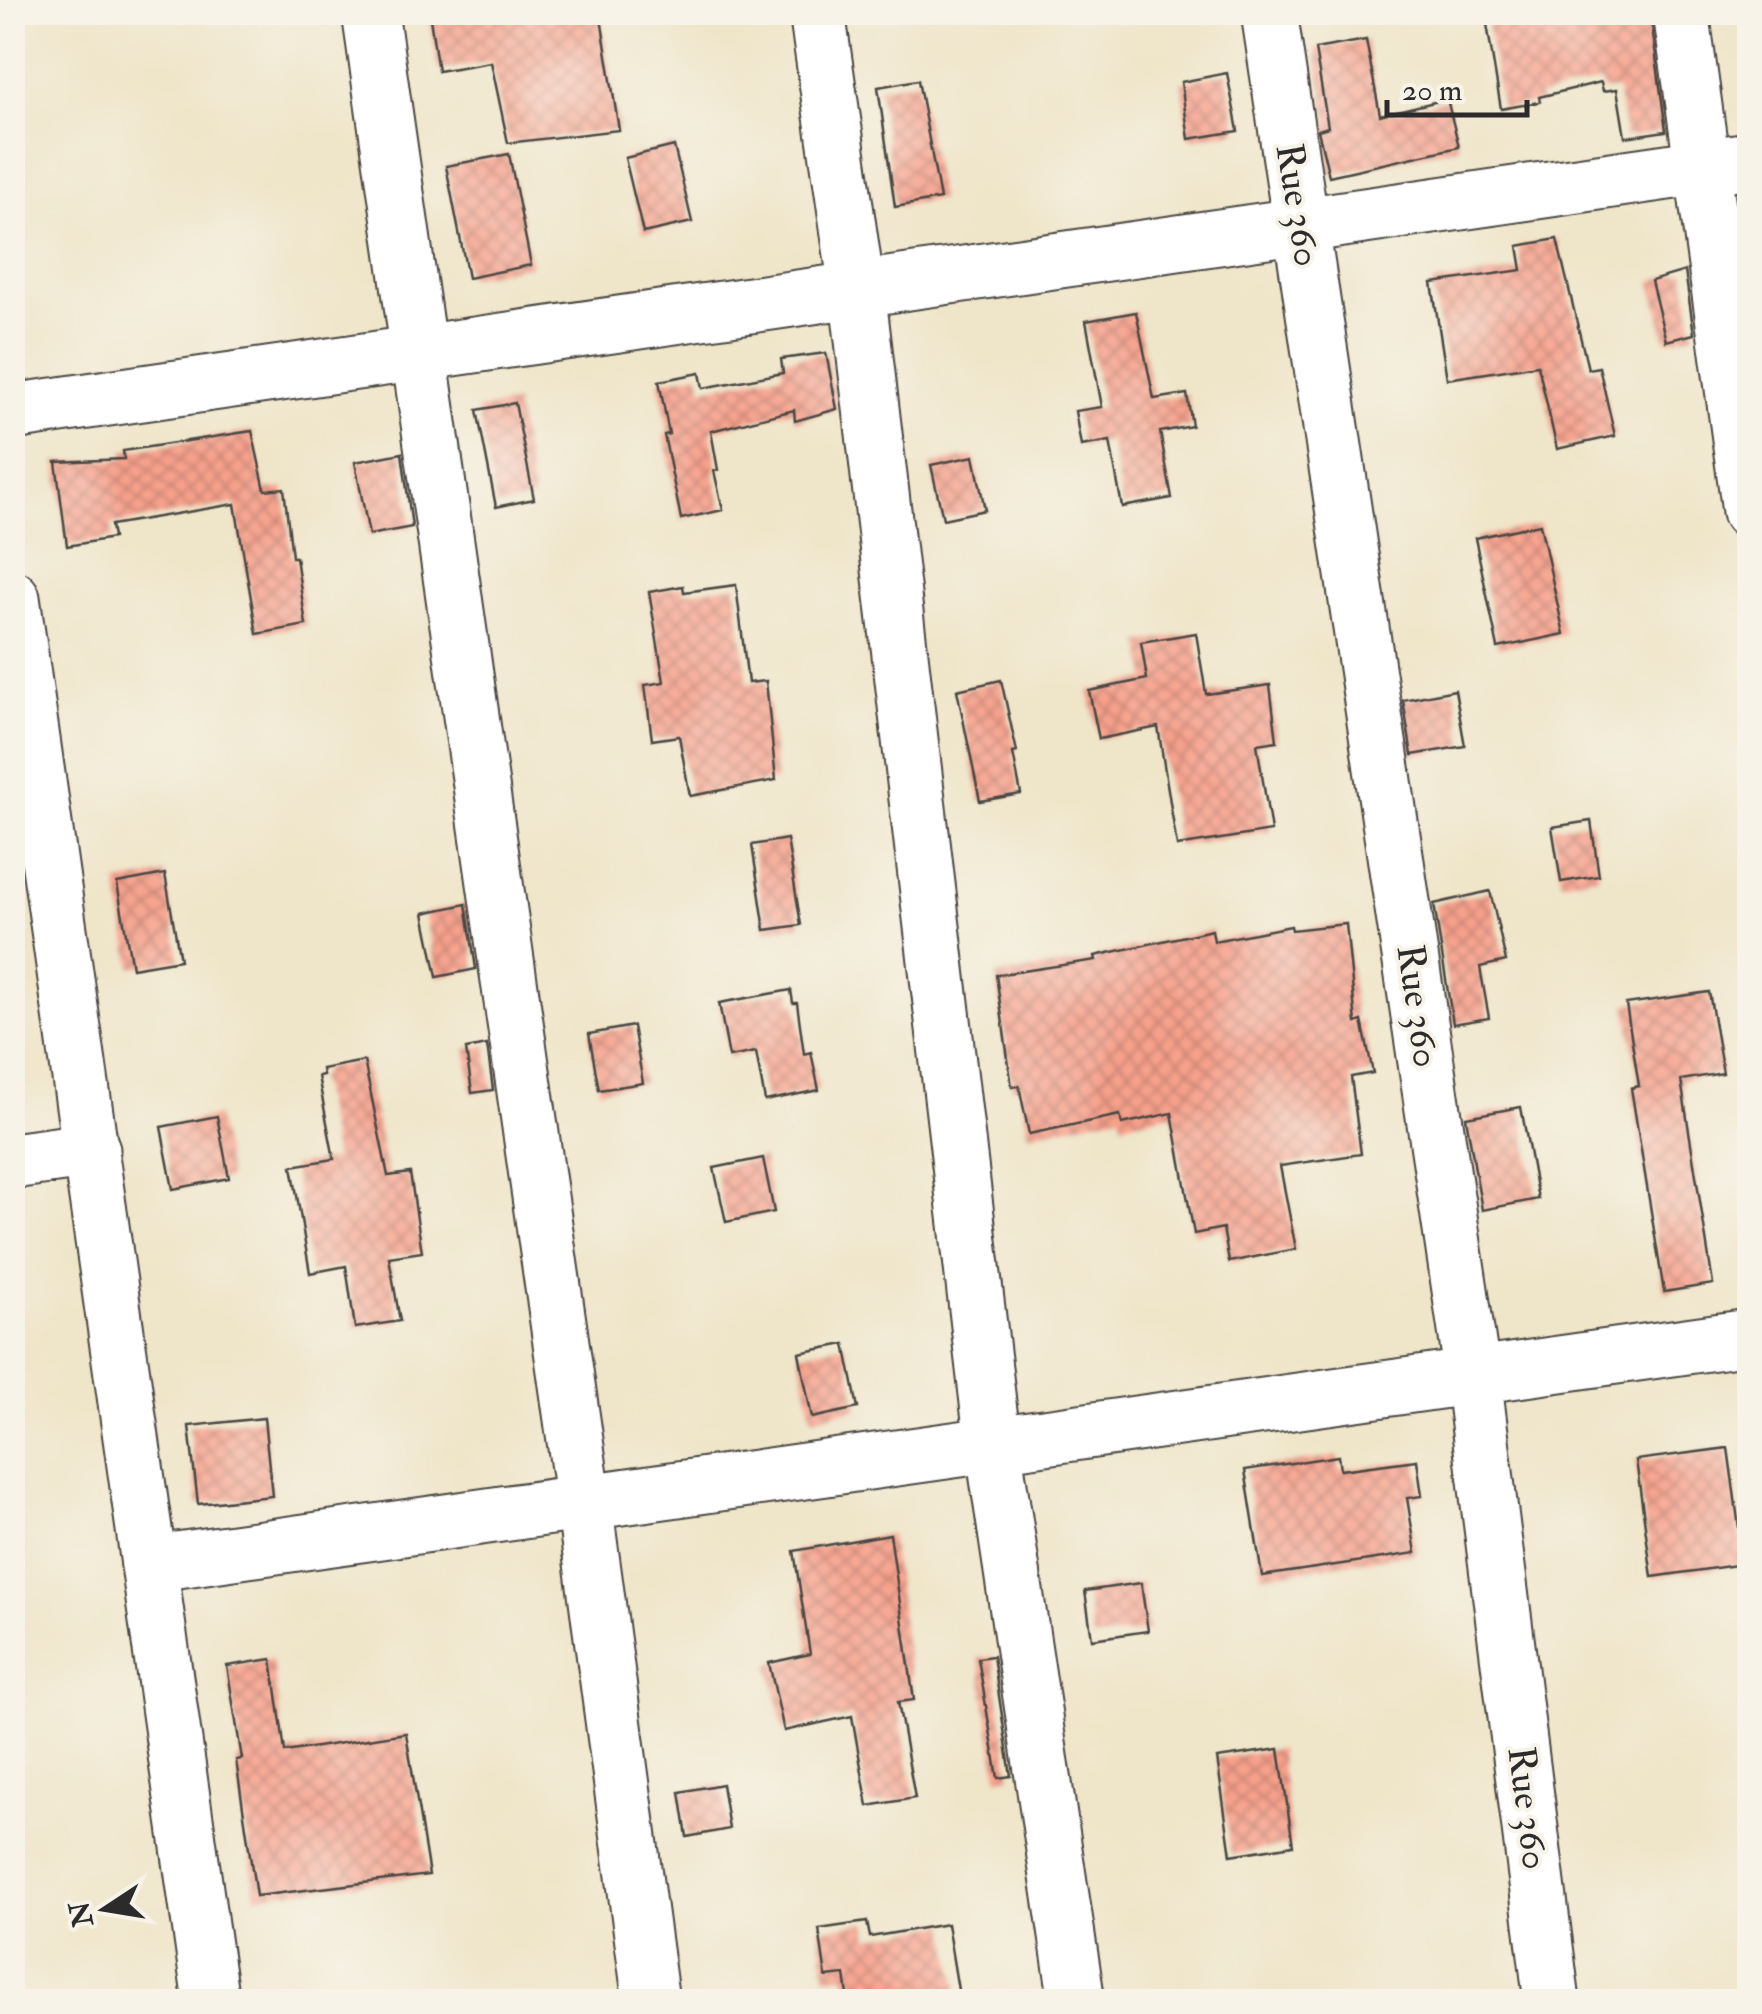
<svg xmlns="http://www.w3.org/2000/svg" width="1762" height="2014" font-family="'IM FELL Double Pica',serif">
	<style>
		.building { fill: url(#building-cross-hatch) }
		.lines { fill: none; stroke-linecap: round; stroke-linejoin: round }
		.minor-casing { stroke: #484743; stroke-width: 59 }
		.minor { stroke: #fff; stroke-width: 55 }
		.labels { text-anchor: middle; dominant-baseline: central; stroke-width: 8; stroke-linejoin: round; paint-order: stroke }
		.street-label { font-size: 38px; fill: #2b2b2b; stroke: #f7f3e8 }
	</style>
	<defs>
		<pattern id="building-cross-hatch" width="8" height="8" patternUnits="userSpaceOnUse" patternTransform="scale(2.5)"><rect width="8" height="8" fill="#f7a18c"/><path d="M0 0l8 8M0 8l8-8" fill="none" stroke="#c88373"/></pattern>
	</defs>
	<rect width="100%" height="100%" fill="#f7f3e8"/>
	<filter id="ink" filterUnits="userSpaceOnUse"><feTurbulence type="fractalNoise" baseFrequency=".01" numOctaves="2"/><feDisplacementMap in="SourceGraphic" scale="20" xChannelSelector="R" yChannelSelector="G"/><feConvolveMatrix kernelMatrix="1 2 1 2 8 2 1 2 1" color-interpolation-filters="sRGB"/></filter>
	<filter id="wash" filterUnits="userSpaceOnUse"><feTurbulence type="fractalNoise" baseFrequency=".0048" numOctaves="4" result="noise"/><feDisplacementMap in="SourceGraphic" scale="40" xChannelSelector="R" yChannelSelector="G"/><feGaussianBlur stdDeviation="2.25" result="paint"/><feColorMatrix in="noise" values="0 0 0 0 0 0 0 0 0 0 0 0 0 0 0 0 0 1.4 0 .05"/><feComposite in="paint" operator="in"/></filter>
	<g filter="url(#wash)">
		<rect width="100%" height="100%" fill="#efe5c9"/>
		<g id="blocks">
			<g class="building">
				<path d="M429,12H600L619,130L508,143L491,62L438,71Z"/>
				<path d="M1485,12H1650L1666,131L1625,137L1617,89L1603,91L1601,82L1539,97L1540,102L1501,109Z"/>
				<path d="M1366,40L1380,115L1447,99L1459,147L1329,176L1318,130L1328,127L1315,49Z"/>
				<path d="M1227,73L1238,131L1189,139L1181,82Z"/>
				<path d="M918,80L940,199L895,207L878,87Z"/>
				<path d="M674,146L692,222L643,233L625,158Z"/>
				<path d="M509,154L531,265L468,278L446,166Z"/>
				<path d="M1557,239L1588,369L1599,367L1615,436L1557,449L1538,365L1447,379L1432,283L1522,270L1518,246Z"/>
				<path d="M1685,271L1694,334L1666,341L1651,281Z"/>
				<path d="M1136,312L1154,399L1187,394L1192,426L1160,432L1172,498L1122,507L1110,441L1081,446L1075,411L1102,407L1086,321Z"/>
				<path d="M826,353L837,409L795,421L794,410L711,431L718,470L714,471L723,510L681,519L664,435L669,434L659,381L700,373L703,388L783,373L781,359Z"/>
				<path d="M515,403L534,499L496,507L477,410Z"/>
				<path d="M252,431L265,490L284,488L292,557H296L306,625L257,634L235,504L111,525L113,538L67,546L56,462L124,459L123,451Z"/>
				<path d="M402,453L412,527L369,535L355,462Z"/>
				<path d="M974,456L985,510L943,519L931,465Z"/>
				<path d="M1540,524L1564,634L1498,648L1475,538Z"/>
				<path d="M736,585L748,683L766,681L776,780L690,796L679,736L652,740L645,685L664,682L649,592L683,586L684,592Z"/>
				<path d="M1196,633L1206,694L1270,685L1277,741L1257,744L1271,831L1177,846L1158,727L1099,739L1089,691L1147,679L1141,642Z"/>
				<path d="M1001,680L1017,752L1013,753L1021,794L980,801L957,690Z"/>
				<path d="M1455,690L1465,746L1412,755L1403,700Z"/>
				<path d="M1591,821L1599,876L1561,882L1552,827Z"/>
				<path d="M787,839L801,925L765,930L752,845Z"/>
				<path d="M165,874L180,960L132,968L117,883Z"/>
				<path d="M1490,891L1506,961L1480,967L1489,1018L1453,1024L1434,904Z"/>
				<path d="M466,904L476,969L437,977L424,913Z"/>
				<path d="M1346,924L1356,1023L1362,1021L1373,1073L1351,1077L1361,1154L1280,1166L1296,1249L1229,1262L1223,1228L1194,1234L1172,1113L1122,1124L1120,1115L1029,1134L1019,1086L1012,1087L996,975L1096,960L1095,956L1212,930L1214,941L1291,926L1292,930Z"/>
				<path d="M791,990L793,1003H797L804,1054L811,1052L819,1090L765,1101L756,1052L729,1057L719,1003Z"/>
				<path d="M1709,992L1723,1073L1681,1080L1713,1284L1664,1292L1631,1088L1639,1086L1626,1004Z"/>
				<path d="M633,1026L643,1083L599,1090L589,1034Z"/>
				<path d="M487,1045L493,1090L472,1093L466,1049Z"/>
				<path d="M364,1061L388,1176L410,1173L422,1252L389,1257L400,1321L355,1328L346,1266L310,1273L292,1166L334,1159L318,1076L323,1075L322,1069Z"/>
				<path d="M1521,1107L1538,1199L1482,1210L1466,1117Z"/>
				<path d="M217,1116L229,1178L173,1189L161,1127Z"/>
				<path d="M763,1158L774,1212L726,1222L714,1168Z"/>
				<path d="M845,1344L858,1408L812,1418L799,1353Z"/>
				<path d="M264,1418L272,1496L198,1504L189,1426Z"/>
				<path d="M1728,1448L1744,1564L1652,1577L1636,1460Z"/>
				<path d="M1338,1456L1340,1470L1417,1460L1422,1496L1407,1498L1416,1553L1262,1576L1245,1470Z"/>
				<path d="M890,1534L914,1700L898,1702L915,1798L868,1806L852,1716L784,1731L769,1663L810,1654L794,1551Z"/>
				<path d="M1141,1583L1148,1631L1092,1639L1085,1591Z"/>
				<path d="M993,1656L1011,1776L998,1778L978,1658Z"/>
				<path d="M272,1659L285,1752L406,1733L429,1875L256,1896L236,1760L242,1759L227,1666Z"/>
				<path d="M1279,1749L1293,1845L1231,1855L1217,1758Z"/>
				<path d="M722,1784L729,1829L687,1837L680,1792Z"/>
				<path d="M867,1922L870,1937L947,1924L960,2002H849L845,1975L826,1977L819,1929Z"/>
			</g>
		</g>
	</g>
	<g filter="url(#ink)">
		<use href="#blocks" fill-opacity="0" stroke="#484743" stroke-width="2.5"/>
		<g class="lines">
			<g class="minor-casing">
				<g id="minor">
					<path d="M370,12L584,1503L651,2002"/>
					<path d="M817,12L857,289L993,1445L1077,2002"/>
					<path d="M1269,12L1473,1377L1552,2002"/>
					<path d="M1681,12L1750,511"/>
					<path d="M12,412L1750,160"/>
					<path d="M12,598L211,2002"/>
					<path d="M12,1161L92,1150"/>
					<path d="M149,1564L1750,1337"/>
				</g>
			</g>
			<use href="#minor" class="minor"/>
		</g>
	</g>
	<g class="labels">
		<g class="street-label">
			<text transform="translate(1298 205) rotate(81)">Rue 360</text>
			<text transform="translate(1418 1006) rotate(82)">Rue 360</text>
			<text transform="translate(1528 1808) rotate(83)">Rue 360</text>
		</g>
	</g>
	<rect width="1762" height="2014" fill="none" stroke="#f7f3e8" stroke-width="50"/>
	<g transform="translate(105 1909) rotate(258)" stroke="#f7f3e8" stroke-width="8" paint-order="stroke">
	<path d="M0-8L18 38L0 25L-18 38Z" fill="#2b2b2b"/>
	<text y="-15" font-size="28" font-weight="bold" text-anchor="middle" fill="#2b2b2b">N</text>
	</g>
	<path d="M1387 100v15h140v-15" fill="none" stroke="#2b2b2b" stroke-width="5"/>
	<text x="1402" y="100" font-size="30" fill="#2b2b2b" stroke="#f7f3e8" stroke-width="8" paint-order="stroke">20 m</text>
</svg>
